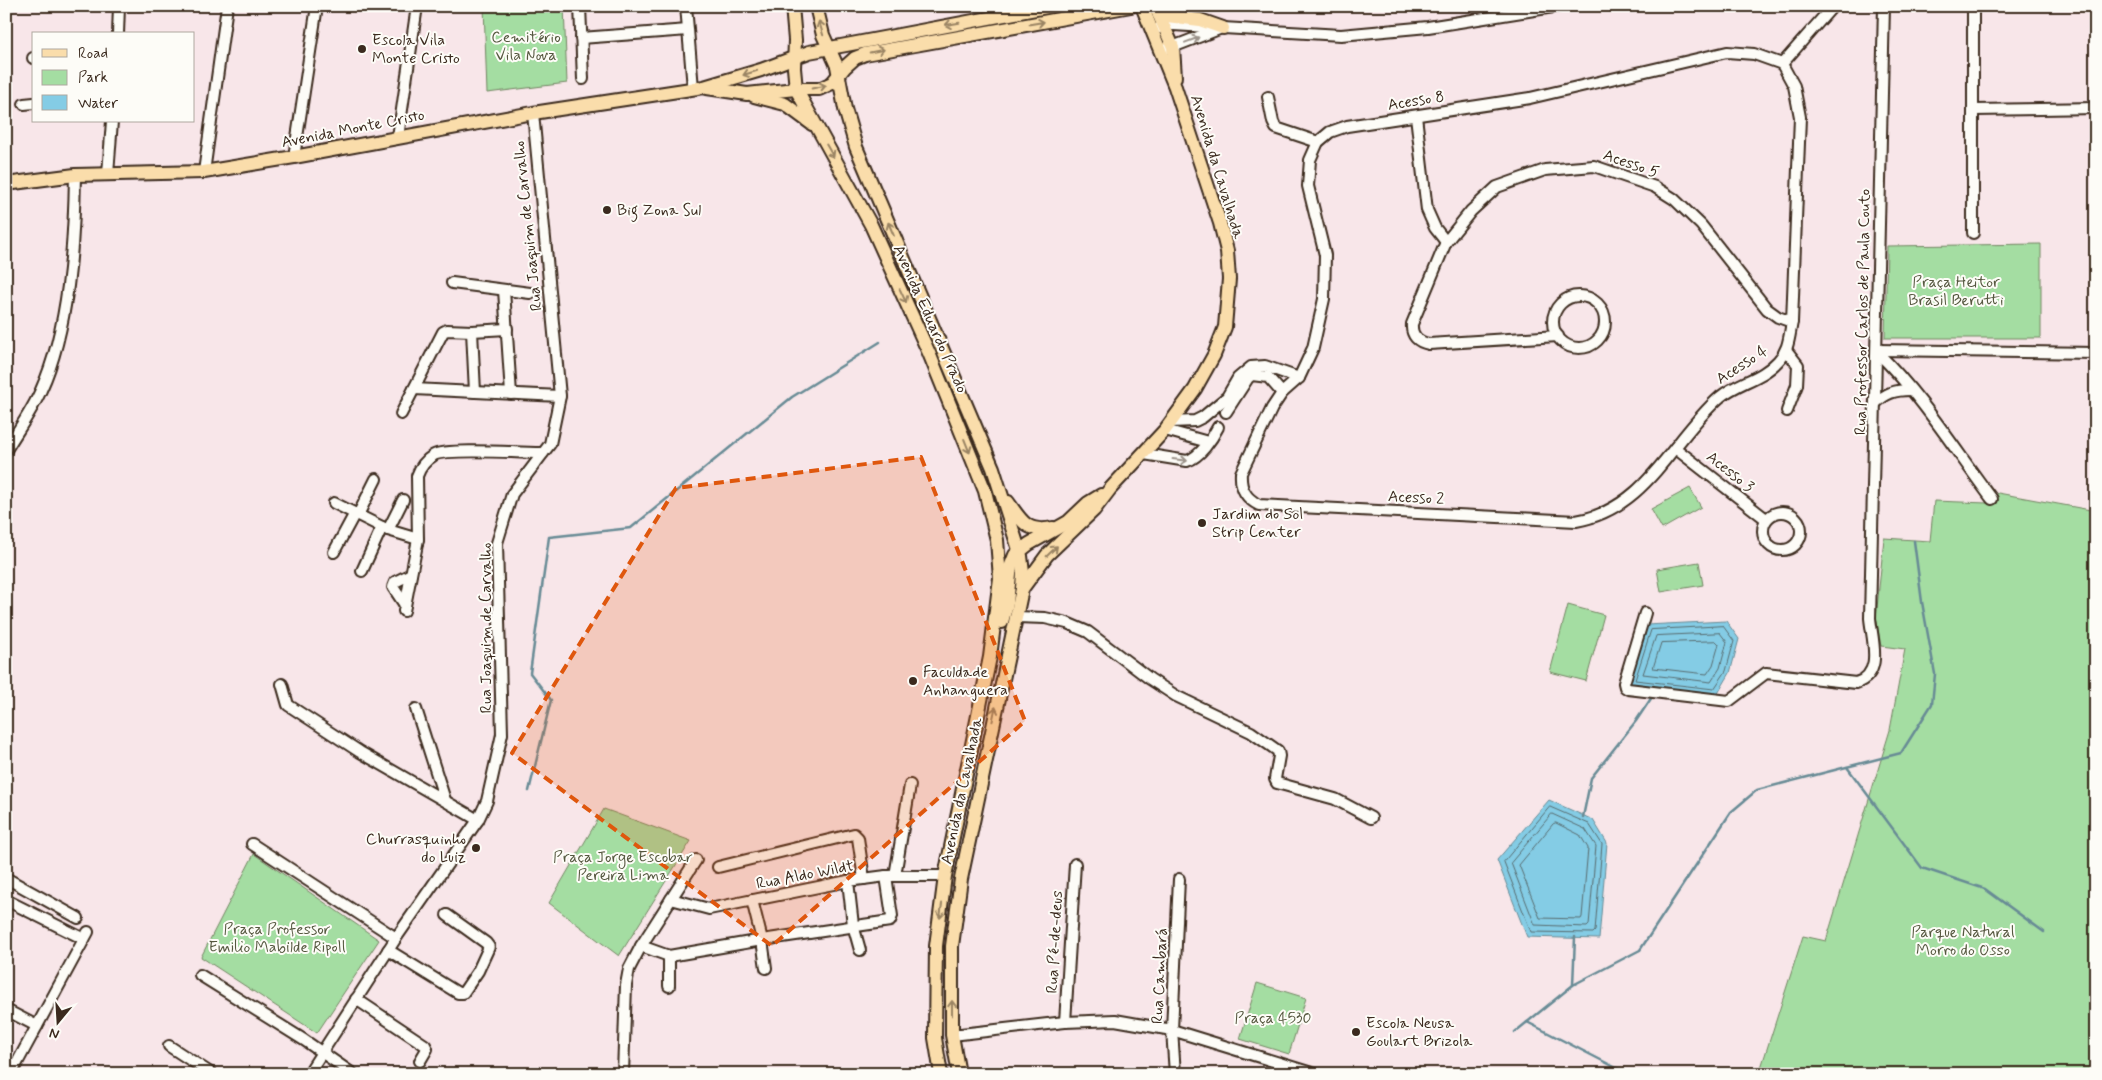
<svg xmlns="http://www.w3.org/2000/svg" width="2102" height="1080" font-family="Mynerve,sans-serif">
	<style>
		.green { fill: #a4dda2; stroke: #708460 }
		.water { fill: #84cce5; stroke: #678b95 }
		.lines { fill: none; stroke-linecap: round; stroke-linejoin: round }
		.shore { stroke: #586b6e; stroke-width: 1 }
		.stream { stroke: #678b95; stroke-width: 2.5 }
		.minor-casing { stroke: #3b2a1e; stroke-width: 14 }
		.major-casing { stroke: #3b2a1e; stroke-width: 16 }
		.minor { stroke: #fdfcf7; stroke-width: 10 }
		.major { stroke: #faddab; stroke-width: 12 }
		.oneway { stroke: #9a8464 }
		.oneway2 { stroke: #9c938a }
		.marked { fill: #df570d; fill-opacity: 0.2; stroke: #df570d; stroke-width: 4; stroke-dasharray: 10 6; stroke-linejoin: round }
		.poi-dot { fill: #3b2a1e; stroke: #fdfcf7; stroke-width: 2 }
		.labels { text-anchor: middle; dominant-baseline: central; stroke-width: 4; stroke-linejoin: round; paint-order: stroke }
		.park-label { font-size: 16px; fill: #55573f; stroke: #fdfcf7 }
		.poi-label { font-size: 16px; fill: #3b2a1e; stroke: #fdfcf7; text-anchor: start }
		.street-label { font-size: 16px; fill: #3b2a1e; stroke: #fdfcf7 }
	</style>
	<rect width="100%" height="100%" fill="#f8e6e9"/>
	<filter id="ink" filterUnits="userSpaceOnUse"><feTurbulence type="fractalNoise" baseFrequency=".02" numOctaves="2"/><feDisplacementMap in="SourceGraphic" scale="10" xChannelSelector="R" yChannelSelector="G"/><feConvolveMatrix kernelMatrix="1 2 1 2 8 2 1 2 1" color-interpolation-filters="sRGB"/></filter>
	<g filter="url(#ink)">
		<g class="green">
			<path d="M484,6H564L567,83L487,93Z"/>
			<path d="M2041,244V338H1885L1887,246Z"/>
			<path d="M1690,488L1701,507L1662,529L1651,509Z"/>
			<path d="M1998,493L2096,511V1074H1759L1803,936L1826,941L1890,730L1905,649L1881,646L1876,618L1884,538L1930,541L1934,501L1987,503Z"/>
			<path d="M1699,562L1703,585L1661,592L1657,569Z"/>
			<path d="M1568,605L1604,615L1586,681L1550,672Z"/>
			<path d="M604,809L691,841L619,956L549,903Z"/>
			<path d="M254,854L379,940L317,1033L201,957Z"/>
			<path d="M1257,983L1306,998L1289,1054L1240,1039Z"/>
		</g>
		<g class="water">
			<path d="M1726,621L1739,639L1730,673L1717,695L1628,685L1646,625Z"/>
			<path d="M1549,800L1593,820L1607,843L1599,939L1527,937L1497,860Z"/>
		</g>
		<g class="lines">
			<g class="shore">
				<path d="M1723,626L1734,641L1726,671L1714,689L1635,680L1651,630Z"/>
				<path d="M1720,633L1727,642L1720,668L1711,682L1643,674L1656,636Z"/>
				<path d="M1716,641L1719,644L1713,665L1707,674L1653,668L1661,643Z"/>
				<path d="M1550,807L1589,824L1602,844L1595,931L1593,933L1531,932L1504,862Z"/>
				<path d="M1552,814L1585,829L1596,846L1589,925L1587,927L1535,925L1511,863Z"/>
				<path d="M1556,823L1580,835L1588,848L1582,917L1581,919L1540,918L1519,865L1553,824Z"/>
			</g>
			<g class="stream">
				<path d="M1847,767L1922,868L1985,889L2044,932"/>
				<path d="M529,791L551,700L530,673L549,537L631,528L792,397L880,342"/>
				<path d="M1583,817L1591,778L1636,721L1654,694"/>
				<path d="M1573,985L1575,937"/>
				<path d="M1527,1022L1628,1074"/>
				<path d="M1515,1032L1573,985L1640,950L1731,812L1757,790L1901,753L1932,704L1935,674L1922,602L1914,541"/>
			</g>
			<g class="minor-casing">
				<g id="minor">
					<path d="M580,6L583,79"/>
					<path d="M686,6L693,88"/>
					<path d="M1973,6V233"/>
					<path d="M1159,28L1164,25H1173L1341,35L1428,27L1560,6"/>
					<path d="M118,34L119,6"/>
					<path d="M581,38L688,30"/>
					<path d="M1160,49L1170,48L1219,29"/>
					<path d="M33,58H34"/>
					<path d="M1782,64L1754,54L1727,52L1530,98L1347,126L1330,132L1318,142L1310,160L1308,186L1325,255L1324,299L1313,348L1299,378L1282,393L1272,408L1241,473C1240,488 1245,498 1259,505L1576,521C1647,509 1671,440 1720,397C1738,382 1762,379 1778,361C1789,350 1789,337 1792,322"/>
					<path d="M1782,64L1833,6"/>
					<path d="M1268,97L1273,122L1276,128L1318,142"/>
					<path d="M24,104L34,103"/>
					<path d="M1974,110L2096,108"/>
					<path d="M1416,116L1427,210L1435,228L1446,242"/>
					<path d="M398,137L417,6"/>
					<path d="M294,157L317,6"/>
					<path d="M204,172L227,6"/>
					<path d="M108,174L112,121"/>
					<path d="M452,283L530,293"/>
					<path d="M504,290L511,394"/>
					<circle cx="1579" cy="322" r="26"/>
					<path d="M1558,336L1429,344C1418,342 1411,336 1412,324L1446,242L1471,211L1497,187L1545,170L1594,166L1655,187L1674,199L1701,225L1767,309L1778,317L1792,322L1800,117L1794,86L1782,64"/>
					<path d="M1877,350L2096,353"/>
					<path d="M1787,351L1798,365L1797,385L1787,411"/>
					<path d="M1878,353C1920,394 1956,451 1992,499"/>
					<path d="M414,389L560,396"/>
					<path d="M475,392L472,331L507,329"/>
					<path d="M1875,404C1885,393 1895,390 1910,390"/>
					<path d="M1226,412L1248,378L1252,375L1268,377L1282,393"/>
					<path d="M401,414L443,332L447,330L472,331"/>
					<path d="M1171,422L1195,421L1203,417L1227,397L1238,378L1251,367L1265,366L1299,378"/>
					<path d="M1165,430L1208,442"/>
					<path d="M1675,448L1766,519"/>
					<path d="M6,450C18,430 32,411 41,390C69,329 74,242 75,175"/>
					<path d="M1144,454L1187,461C1200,457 1212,439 1218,427"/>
					<path d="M334,503L388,530L418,539"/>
					<circle cx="1782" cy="531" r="19"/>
					<path d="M358,515L376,479"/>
					<path d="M388,530L403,500"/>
					<path d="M334,552L355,513"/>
					<path d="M362,571L382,527"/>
					<path d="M405,605L393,587L395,582L411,574"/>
					<path d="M404,611L418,539L417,476C420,467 426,460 434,455C446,448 523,453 543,453"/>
					<path d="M1645,613L1624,683L1625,687L1628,689L1729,701L1766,673L1856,683C1884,674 1872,640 1870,618L1884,6"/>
					<path d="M1016,617L1045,618L1067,623L1088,632L1150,679L1176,696L1251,732L1278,751L1279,756L1275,779L1277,783L1335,799L1371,818"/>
					<path d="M282,684L288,705L360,752L478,820"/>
					<path d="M416,709L445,800"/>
					<path d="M252,844L396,938"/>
					<path d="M718,867L854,834L858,838L864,879"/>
					<path d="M895,876L910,785"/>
					<path d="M6,878L78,918"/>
					<path d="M848,881L853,925L860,950"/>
					<path d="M671,899L709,909L848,881L886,876H945"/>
					<path d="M6,900L84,939"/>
					<path d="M752,900L762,940L766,968"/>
					<path d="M641,946L669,956L762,940L890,921L892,916L886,876"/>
					<path d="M388,950L458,993H463L478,971L489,947L486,943L447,915"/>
					<path d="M200,975L304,1040L353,1074"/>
					<path d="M669,986V956"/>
					<path d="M356,999L425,1045L427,1049L420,1061"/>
					<path d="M6,1010L37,1026"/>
					<path d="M1065,1022L1075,864"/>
					<path d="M952,1035L1065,1022L1115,1020L1172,1030L1315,1074"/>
					<path d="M169,1046L212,1074"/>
					<path d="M11,1074L88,932"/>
					<path d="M308,1074L396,938L478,820L487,801L502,734L497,543L512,494L550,444L560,396L533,113"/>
					<path d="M623,1074L626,985L629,969L641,946L696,860"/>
					<path d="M1175,1074L1172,1030L1179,879"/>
				</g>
			</g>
			<g class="major-casing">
				<g id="major">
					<path d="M792,6L795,40L794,68L796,89L871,225L929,353L985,491L997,540L1000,578L990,657L945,876L936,946L935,1038L941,1074"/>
					<path d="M816,6L823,35L837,66L845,109L856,147L993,468L1021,556L1023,573L1022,589"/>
					<path d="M1155,6L1173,47L1175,77"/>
					<path d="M1159,15L1200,20L1223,28"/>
					<path d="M707,88L747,94L796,89H819L832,83L845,67L855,58L865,54L1131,6"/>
					<path d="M754,96L785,104L812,124"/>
					<path d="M6,184L75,175L204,172L294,157L533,113L704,87L761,70L809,52L1052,6"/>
					<path d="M1008,502C1022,522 1027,533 1053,528"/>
					<path d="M1002,622L1007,603L1011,565L1015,555L1029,544L1068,522L1088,503L1101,495"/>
					<path d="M959,1074L952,1035V946L961,879L1022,589L1047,555L1094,510L1110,489L1165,430L1195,389L1214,355L1225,327L1229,279L1227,251L1220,223L1175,87L1142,6"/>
				</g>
			</g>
			<use href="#minor" class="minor"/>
			<use href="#major" class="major"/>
		</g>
		<defs><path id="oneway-shaft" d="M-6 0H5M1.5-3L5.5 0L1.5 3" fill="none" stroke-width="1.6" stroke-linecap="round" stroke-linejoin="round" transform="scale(1.25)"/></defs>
		<g class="oneway">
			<use href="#oneway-shaft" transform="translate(1037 23) rotate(-10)"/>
			<use href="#oneway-shaft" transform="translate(952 24) rotate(170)"/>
			<use href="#oneway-shaft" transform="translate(821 28) rotate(-107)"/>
			<use href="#oneway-shaft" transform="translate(877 51) rotate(-12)"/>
			<use href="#oneway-shaft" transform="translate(750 73) rotate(163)"/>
			<use href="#oneway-shaft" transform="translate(819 87) rotate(-12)"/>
			<use href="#oneway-shaft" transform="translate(830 151) rotate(60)"/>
			<use href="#oneway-shaft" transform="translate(891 229) rotate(-113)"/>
			<use href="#oneway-shaft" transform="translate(903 296) rotate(65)"/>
			<use href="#oneway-shaft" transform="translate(967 446) rotate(68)"/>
			<use href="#oneway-shaft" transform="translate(1052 551) rotate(-44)"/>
			<use href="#oneway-shaft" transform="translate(994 714) rotate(-78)"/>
			<use href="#oneway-shaft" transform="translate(941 911) rotate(98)"/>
			<use href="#oneway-shaft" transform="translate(952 1008) rotate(-90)"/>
		</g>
		<g class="oneway2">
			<use href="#oneway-shaft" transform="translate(1192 40) rotate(-21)"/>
			<use href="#oneway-shaft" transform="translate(1180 460) rotate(7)"/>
		</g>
	</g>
	<path class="marked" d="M921,457L1025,721L772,946L512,753L676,488Z"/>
	<g class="poi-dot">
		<circle cx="362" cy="49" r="5"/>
		<circle cx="607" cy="210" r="5"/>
		<circle cx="1202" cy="523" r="5"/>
		<circle cx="913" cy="681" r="5"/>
		<circle cx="476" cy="848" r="5"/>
		<circle cx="1356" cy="1032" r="5"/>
	</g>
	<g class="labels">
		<g class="park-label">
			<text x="526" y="37">Cemitério<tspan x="526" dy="18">Vila Nova</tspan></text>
			<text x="1956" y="282">Praça Heitor<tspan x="1956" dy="18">Brasil Berutti</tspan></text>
			<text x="623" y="857">Praça Jorge Escobar<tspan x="623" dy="18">Pereira Lima</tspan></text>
			<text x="277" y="929">Praça Professor<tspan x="277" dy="18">Emilio Mabilde Ripoll</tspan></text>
			<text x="1963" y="932">Parque Natural<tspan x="1963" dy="18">Morro do Osso</tspan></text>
			<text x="1273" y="1018">Praça 4530</text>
		</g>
		<g class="poi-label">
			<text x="372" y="40">Escola Vila<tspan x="372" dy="18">Monte Cristo</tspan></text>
			<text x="617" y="210">Big Zona Sul</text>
			<text x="1212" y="514">Jardim do Sol<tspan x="1212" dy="18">Strip Center</tspan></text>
			<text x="923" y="672">Faculdade<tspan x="923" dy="18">Anhanguera</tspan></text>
			<text x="466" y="839" text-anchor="end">Churrasquinho<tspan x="466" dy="18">do Luiz</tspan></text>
			<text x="1366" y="1023">Escola Neusa<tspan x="1366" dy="18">Goulart Brizola</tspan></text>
		</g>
		<g class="street-label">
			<text transform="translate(1416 101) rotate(-9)">Acesso 8</text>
			<text transform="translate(353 129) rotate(-11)">Avenida Monte Cristo</text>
			<text transform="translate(1631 164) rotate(19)">Acesso 5</text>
			<text transform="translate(1217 167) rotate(73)">Avenida da Cavalhada</text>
			<text transform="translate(528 226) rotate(-96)">Rua Joaquim de Carvalho</text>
			<text transform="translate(1863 312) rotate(-89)">Rua Professor Carlos de Paula Couto</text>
			<text transform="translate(930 319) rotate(66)">Avenida Eduardo Prado</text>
			<text transform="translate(1742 365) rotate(-33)">Acesso 4</text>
			<text transform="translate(1730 472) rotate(38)">Acesso 3</text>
			<text transform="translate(1416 498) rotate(3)">Acesso 2</text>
			<text transform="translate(486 628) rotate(-90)">Rua Joaquim de Carvalho</text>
			<text transform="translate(962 791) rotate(-78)">Avenida da Cavalhada</text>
			<text transform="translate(805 875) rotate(-11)">Rua Aldo Wildt</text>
			<text transform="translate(1055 942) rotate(-87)">Rua Pé-de-deus</text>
			<text transform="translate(1160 976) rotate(-87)">Rua Cambará</text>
		</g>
	</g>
	<rect width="2102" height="1080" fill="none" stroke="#fdfcf7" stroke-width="25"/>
	<rect x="12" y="12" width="2077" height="1055" fill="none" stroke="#3b2a1e" stroke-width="2" filter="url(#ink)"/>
	<rect x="32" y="32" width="162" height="90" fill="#fdfcf7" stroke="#afa8a0"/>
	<rect x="42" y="49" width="25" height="8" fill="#faddab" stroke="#afa8a0"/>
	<text x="78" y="58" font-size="15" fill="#3b2a1e">Road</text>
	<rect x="42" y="70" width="25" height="15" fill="#a4dda2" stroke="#afa8a0"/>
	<text x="78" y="82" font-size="15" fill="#3b2a1e">Park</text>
	<rect x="42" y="95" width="25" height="15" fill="#84cce5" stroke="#afa8a0"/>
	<text x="78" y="108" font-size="15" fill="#3b2a1e">Water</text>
	<g transform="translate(58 1022) rotate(198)" stroke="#fdfcf7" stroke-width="4" paint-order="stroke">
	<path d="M0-4L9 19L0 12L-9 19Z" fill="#3b2a1e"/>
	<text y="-8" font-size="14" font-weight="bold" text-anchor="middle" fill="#3b2a1e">N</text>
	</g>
</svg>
